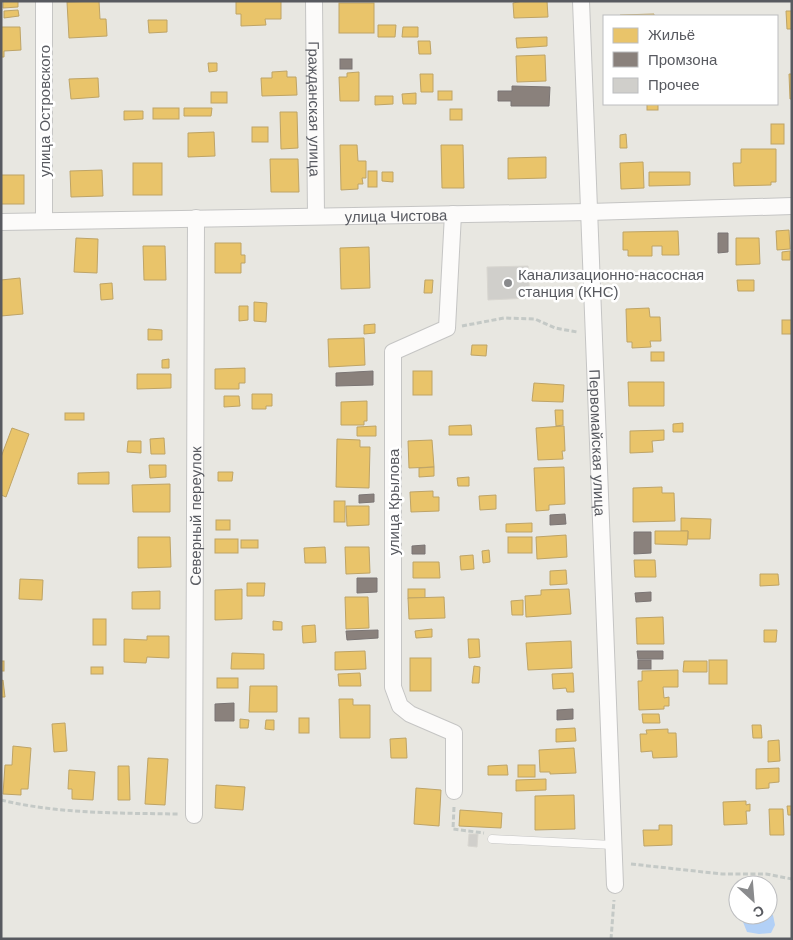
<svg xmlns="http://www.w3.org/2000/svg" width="793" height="940" font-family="Helvetica,sans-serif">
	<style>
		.water { fill: #b2d0f6 }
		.homes { fill: #e9c46a; stroke: #bea467 }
		.industry { fill: #8a817c; stroke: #7b7574 }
		.building { fill: #d0cfcb; stroke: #d8d6d0 }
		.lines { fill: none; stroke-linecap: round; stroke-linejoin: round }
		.service-casing { stroke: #c5c5c4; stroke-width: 9 }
		.minor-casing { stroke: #c5c5c4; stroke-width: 18 }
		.path { stroke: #c4c9c6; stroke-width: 3; stroke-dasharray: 5 2.5; stroke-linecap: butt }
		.service { stroke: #fcfbfa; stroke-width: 8 }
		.minor { stroke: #fcfbfa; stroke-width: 16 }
		.poi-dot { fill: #8a8b8d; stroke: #fff; stroke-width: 2 }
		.labels { text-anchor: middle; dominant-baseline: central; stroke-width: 5; stroke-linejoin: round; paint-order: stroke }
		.street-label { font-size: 15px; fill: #585a60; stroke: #fff }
		.poi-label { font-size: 15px; fill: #585a60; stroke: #fff; text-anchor: start }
	</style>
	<rect width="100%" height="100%" fill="#e8e7e1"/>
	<path class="water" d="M768,913L773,915L775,925L771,933L759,934L747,932L743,922L745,915Z"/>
	<g class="homes">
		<path d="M3,1H18V7L3,8Z"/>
		<path d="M99,1L100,19H106L107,36L69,38L67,2Z"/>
		<path d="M236,1H281V19H265L266,25L241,26V14H236Z"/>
		<path d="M523,1H547L548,17L514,18L513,3Z"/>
		<rect x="339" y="3" width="35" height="30"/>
		<path d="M18,10L19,16L4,18V11Z"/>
		<path d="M786,11H792V29H787Z"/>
		<path d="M654,14V16H620V15Z"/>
		<path d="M148,20H167V32L149,33Z"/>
		<path d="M378,25H396L395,37H378Z"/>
		<path d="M1,27H20L21,50L4,51V57H1Z"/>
		<path d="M403,27H418V37H402Z"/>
		<path d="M547,37V46L517,48L516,38Z"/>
		<path d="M418,41H430L431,54H419Z"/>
		<path d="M545,55L546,81L517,82L516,56Z"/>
		<path d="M208,63H217V71L209,72Z"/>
		<path d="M287,71V77H296L297,95L262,96L261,78H272V72Z"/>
		<path d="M359,72V101H340L339,77H347V73Z"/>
		<path d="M420,74H433V92H421Z"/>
		<path d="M789,74H792V99H790Z"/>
		<path d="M98,78L99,97L71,99L69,79Z"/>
		<rect x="438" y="91" width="14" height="9"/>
		<rect x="211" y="92" width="16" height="11"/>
		<path d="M416,93V104H403L402,94Z"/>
		<path d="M375,96H393V104L375,105Z"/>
		<rect x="647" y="104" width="11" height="6"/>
		<rect x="153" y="108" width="26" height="11"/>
		<path d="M184,108H212L211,116H184Z"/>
		<rect x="450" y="109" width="12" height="11"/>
		<path d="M124,111H143V119L124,120Z"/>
		<path d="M280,112H297L298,148L281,149Z"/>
		<rect x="771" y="124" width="13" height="20"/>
		<rect x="252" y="127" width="16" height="15"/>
		<path d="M214,132L215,156L188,157V133Z"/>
		<path d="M626,134L627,148H620V135Z"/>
		<path d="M340,145H357L358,161H366V178H362L363,184H358V189L341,190Z"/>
		<path d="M441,145H463L464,188H442Z"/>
		<path d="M741,149H776V182H771V185L734,186L733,163H741Z"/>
		<path d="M546,157V178L508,179V158Z"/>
		<path d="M270,159H298L299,192H271Z"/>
		<path d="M643,162L644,188L621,189L620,163Z"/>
		<rect x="133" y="163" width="29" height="32"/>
		<path d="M102,170L103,196L71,197L70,171Z"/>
		<rect x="368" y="171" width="9" height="16"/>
		<path d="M382,172H393V182L382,181Z"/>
		<path d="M649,172H690V185L649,186Z"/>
		<rect x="1" y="175" width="23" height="29"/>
		<path d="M789,230L790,249L777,250L776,231Z"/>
		<path d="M678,231L679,255H662V246H652V256H628V250H623V232Z"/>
		<path d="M76,238L98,239L97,273L74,272Z"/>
		<path d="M736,238H759L760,264L736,265Z"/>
		<path d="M215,243H241V255H245V263H241V273H215Z"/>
		<path d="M143,246H165L166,280H144Z"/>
		<path d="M369,247L370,288L341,289L340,248Z"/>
		<path d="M790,251V260H782V252Z"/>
		<path d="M20,278L23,314L1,316V280Z"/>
		<path d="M425,280H433L432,293H424Z"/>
		<path d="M737,280H754V291H738Z"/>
		<path d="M112,283L113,299L101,300L100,284Z"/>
		<path d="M254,302L267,303L266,322L254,321Z"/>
		<path d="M239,306H248V320L239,321Z"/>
		<path d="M649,308L650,317H660L661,341H650L651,347L632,348V342H627L626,309Z"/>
		<rect x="782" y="320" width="10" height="14"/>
		<path d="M375,324V333L364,334V325Z"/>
		<path d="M148,329L162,330V340H148Z"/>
		<path d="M364,338L365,365L329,367L328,339Z"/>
		<path d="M472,345H487L486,356L471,355Z"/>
		<rect x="651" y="352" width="13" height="9"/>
		<path d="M169,359V368H162V360Z"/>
		<path d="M245,368V383H239V389H215V369Z"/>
		<rect x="413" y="371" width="19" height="24"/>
		<path d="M137,374H171V388L137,389Z"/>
		<path d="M628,382H664V406H629Z"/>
		<path d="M534,383L564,385L563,402L532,401Z"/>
		<path d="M252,394H272V406H266V409H252Z"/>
		<path d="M224,396H239L240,406L224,407Z"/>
		<path d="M367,401V421H364V425H341V402Z"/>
		<path d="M555,410H563V425L556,426Z"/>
		<rect x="65" y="413" width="19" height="7"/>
		<path d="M683,423V432H673V424Z"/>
		<path d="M471,425L472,435H449V426Z"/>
		<path d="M376,426V436H357V427Z"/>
		<path d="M564,426L565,451H562L563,459L538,460L536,428Z"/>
		<path d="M12,428L29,434L6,497L1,495V457Z"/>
		<path d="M664,430V440L652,441L653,452L630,453V431Z"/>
		<path d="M164,438L165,454H151L150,439Z"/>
		<path d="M337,439L360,440V447H370L369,488L336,487Z"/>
		<path d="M432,440L434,467L409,468L408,441Z"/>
		<path d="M128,441H141V453L127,452Z"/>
		<path d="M149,465H166V477L150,478Z"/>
		<path d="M434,467V476L419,477V468Z"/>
		<path d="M564,467L565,504L549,505V510L536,511L534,468Z"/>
		<path d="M109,472V484H78V473Z"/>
		<path d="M218,472H233L232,481H218Z"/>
		<path d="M469,477V486H458L457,478Z"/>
		<path d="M170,484V512H133L132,485Z"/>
		<path d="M662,487V493H674L675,521L633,522V488Z"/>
		<path d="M433,491V497H439V511L411,512L410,492Z"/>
		<path d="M496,495V509L480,510L479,496Z"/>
		<rect x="334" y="501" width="11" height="21"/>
		<path d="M346,506H369V525L347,526Z"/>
		<path d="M681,518L711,519L710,539H688V531H681Z"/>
		<rect x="216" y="520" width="14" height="10"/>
		<path d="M532,523V532H506V524Z"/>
		<path d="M655,531H688L687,545L655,544Z"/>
		<path d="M566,535L567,557L537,559L536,537Z"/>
		<path d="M138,537H170L171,567L138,568Z"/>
		<rect x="508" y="537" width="24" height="16"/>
		<rect x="215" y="539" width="23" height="14"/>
		<rect x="241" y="540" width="17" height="8"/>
		<path d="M325,547L326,563H305L304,548Z"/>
		<path d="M345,547H369L370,573L346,574Z"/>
		<path d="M489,550L490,562L483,563L482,551Z"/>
		<path d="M473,555L474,569L461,570L460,556Z"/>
		<path d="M634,560H655L656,577H635Z"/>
		<path d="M413,562H439L440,578H413Z"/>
		<path d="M566,570L567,584L550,585V571Z"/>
		<path d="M760,574H778L779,585L760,586Z"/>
		<path d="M20,579L43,580L42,600L19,599Z"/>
		<path d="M247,583H265L264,596H247Z"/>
		<path d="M242,589V619L215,620V590Z"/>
		<rect x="408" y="589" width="17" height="9"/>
		<path d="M569,589L571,614L526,617L525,596L541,595V590Z"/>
		<path d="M160,591V609H132V592Z"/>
		<path d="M345,597H368L369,628L346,629Z"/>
		<path d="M444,597L445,618L409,619L408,598Z"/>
		<path d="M523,600V615H512L511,601Z"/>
		<path d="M663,617L664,644H637L636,618Z"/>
		<rect x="93" y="619" width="13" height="26"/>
		<path d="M273,621L282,622V630H273Z"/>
		<path d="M315,625L316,642L303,643L302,626Z"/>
		<path d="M432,629V637L416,638L415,631Z"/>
		<path d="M764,630H777L776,642H764Z"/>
		<path d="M147,636H169V658L147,657L146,663L124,662V639L147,640Z"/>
		<path d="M468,639H479L480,657L469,658Z"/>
		<path d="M571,641L572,668L528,670L526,643Z"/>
		<path d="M365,651L366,669L335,670V652Z"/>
		<path d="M232,653L264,654V669H231Z"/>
		<rect x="410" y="658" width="21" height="33"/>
		<rect x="709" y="660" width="18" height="24"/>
		<rect x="1" y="661" width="3" height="10"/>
		<path d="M684,661H707V672H683Z"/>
		<path d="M474,666L480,667L479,683H472Z"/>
		<rect x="91" y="667" width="12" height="7"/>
		<path d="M678,670V687H663L664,698L669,697V706H664V709L639,710L638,681H642V671Z"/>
		<path d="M360,673L361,686H339L338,674Z"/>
		<path d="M573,673L574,692H567L566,688L553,689L552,674Z"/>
		<rect x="217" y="678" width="21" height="10"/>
		<path d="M3,680L5,697H1V681Z"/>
		<path d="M250,686H277V712H249Z"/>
		<path d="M339,699H353V705H370V738H340Z"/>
		<path d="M642,714H659L660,723H643Z"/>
		<rect x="299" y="718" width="10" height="15"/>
		<path d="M240,719L249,720L248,728H240Z"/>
		<path d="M266,720H274V730L265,729Z"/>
		<path d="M65,723L67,751L54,752L52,724Z"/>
		<path d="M752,725H761L762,738H753Z"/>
		<path d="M575,728L576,741L556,742V729Z"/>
		<path d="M668,729V733H676L677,757L653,758L652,751L641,752L640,734H647L646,730Z"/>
		<path d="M406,738L407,758H391L390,739Z"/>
		<path d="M779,740L780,761L768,762V741Z"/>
		<path d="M13,746L31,748L28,789H21V795L3,794L5,765H12Z"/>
		<path d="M574,748L576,773L550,774V772H540L539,750Z"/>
		<path d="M148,758L168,759L165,805L145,804Z"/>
		<path d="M507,765L508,775H488V766Z"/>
		<rect x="518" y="765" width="17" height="12"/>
		<path d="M118,766H129L130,800H118Z"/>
		<path d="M779,768V782L769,783V788L756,789V769Z"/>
		<path d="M69,770L95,772L93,800L72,799V789H68Z"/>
		<path d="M546,779V790L516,791V780Z"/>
		<path d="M216,785L245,787L243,810L215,808Z"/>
		<path d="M416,788L441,790L439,826L414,824Z"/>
		<path d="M574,795L575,829L535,830V796Z"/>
		<path d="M746,801V805L750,804V811H746L747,824L724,825L723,802Z"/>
		<path d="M787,806H792V815H788Z"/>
		<path d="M769,809H783L784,835H770Z"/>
		<path d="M460,810L502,813L501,828L459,826Z"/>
		<path d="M659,825H672V845L644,846L643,830H659Z"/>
	</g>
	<g class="industry">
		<rect x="340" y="59" width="12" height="10"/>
		<path d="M512,86L550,87L549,106H511V101H498V91H512Z"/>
		<path d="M718,233H728V252L718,253Z"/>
		<path d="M373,371V385L336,386V373Z"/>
		<path d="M374,494V502L359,503V495Z"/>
		<path d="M565,514L566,524L550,525V515Z"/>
		<path d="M634,532H651V553L634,554Z"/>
		<path d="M425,545V554H412V546Z"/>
		<path d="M357,578H377V592L357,593Z"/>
		<path d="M651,592V601L636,602L635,593Z"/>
		<path d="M378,630V638L347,640L346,631Z"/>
		<path d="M637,651H663V659H638Z"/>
		<rect x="638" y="660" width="13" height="9"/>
		<path d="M234,703V721H215V704Z"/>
		<path d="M573,709V719L557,720V710Z"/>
	</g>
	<g class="building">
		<path d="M528,266L530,298L488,300L487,267Z"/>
		<path d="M469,834H478L477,847L468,846Z"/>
	</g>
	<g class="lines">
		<g class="service-casing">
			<path id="service" d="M492,839L613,845"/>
		</g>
		<g class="minor-casing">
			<g id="minor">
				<path d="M44,1V220"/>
				<path id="s1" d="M314,1L316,216"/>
				<path id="s2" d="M581,1L615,885"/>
				<path d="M453,214L447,328L393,352V687L400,706L410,714L454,733V791"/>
				<path id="s3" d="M1,222L589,212L792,206"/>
				<path id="s4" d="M194,815L196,218"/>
			</g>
		</g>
		<g class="path">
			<path d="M462,326L504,318L535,319L555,328L577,332"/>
			<path d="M1,800C59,814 119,813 178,814"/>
			<path d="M454,807L453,829L484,833"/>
			<path d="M631,864L722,874H766L792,879"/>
			<path d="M611,939L614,900"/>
		</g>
		<use href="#service" class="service"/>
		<use href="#minor" class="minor"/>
	</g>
	<circle class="poi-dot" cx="508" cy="283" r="5"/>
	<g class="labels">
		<g class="street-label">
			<text stroke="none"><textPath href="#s1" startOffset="108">Гражданская улица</textPath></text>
			<text transform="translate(44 111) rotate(-90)">улица Островского</text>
			<text stroke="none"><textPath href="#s3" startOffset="395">улица Чистова</textPath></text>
			<text stroke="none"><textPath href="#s2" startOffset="442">Первомайская улица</textPath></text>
			<text transform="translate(393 502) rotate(-90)">улица Крылова</text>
			<text stroke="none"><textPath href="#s4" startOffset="299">Северный переулок</textPath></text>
		</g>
		<g class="poi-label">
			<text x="518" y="274">Канализационно-насосная<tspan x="518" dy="17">станция (КНС)</tspan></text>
		</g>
	</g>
	<rect width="793" height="940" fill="none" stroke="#585a60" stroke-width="5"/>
	<rect x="603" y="15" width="175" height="90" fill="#ffffff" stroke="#bcbdbf"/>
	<rect x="613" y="28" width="25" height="15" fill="#e9c46a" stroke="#bcbdbf"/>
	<text x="648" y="40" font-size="15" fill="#585a60">Жильё</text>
	<rect x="613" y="52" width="25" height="15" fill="#8a817c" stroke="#bcbdbf"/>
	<text x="648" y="65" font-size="15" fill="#585a60">Промзона</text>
	<rect x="613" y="78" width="25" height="15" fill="#d0cfcb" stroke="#bcbdbf"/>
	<text x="648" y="90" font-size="15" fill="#585a60">Прочее</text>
	<g transform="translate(753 900) rotate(154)"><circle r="24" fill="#ffffff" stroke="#bcbdbf"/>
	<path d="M0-4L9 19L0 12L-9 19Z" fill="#8a8b8d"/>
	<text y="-8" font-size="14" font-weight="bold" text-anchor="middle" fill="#585a60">С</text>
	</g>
</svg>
